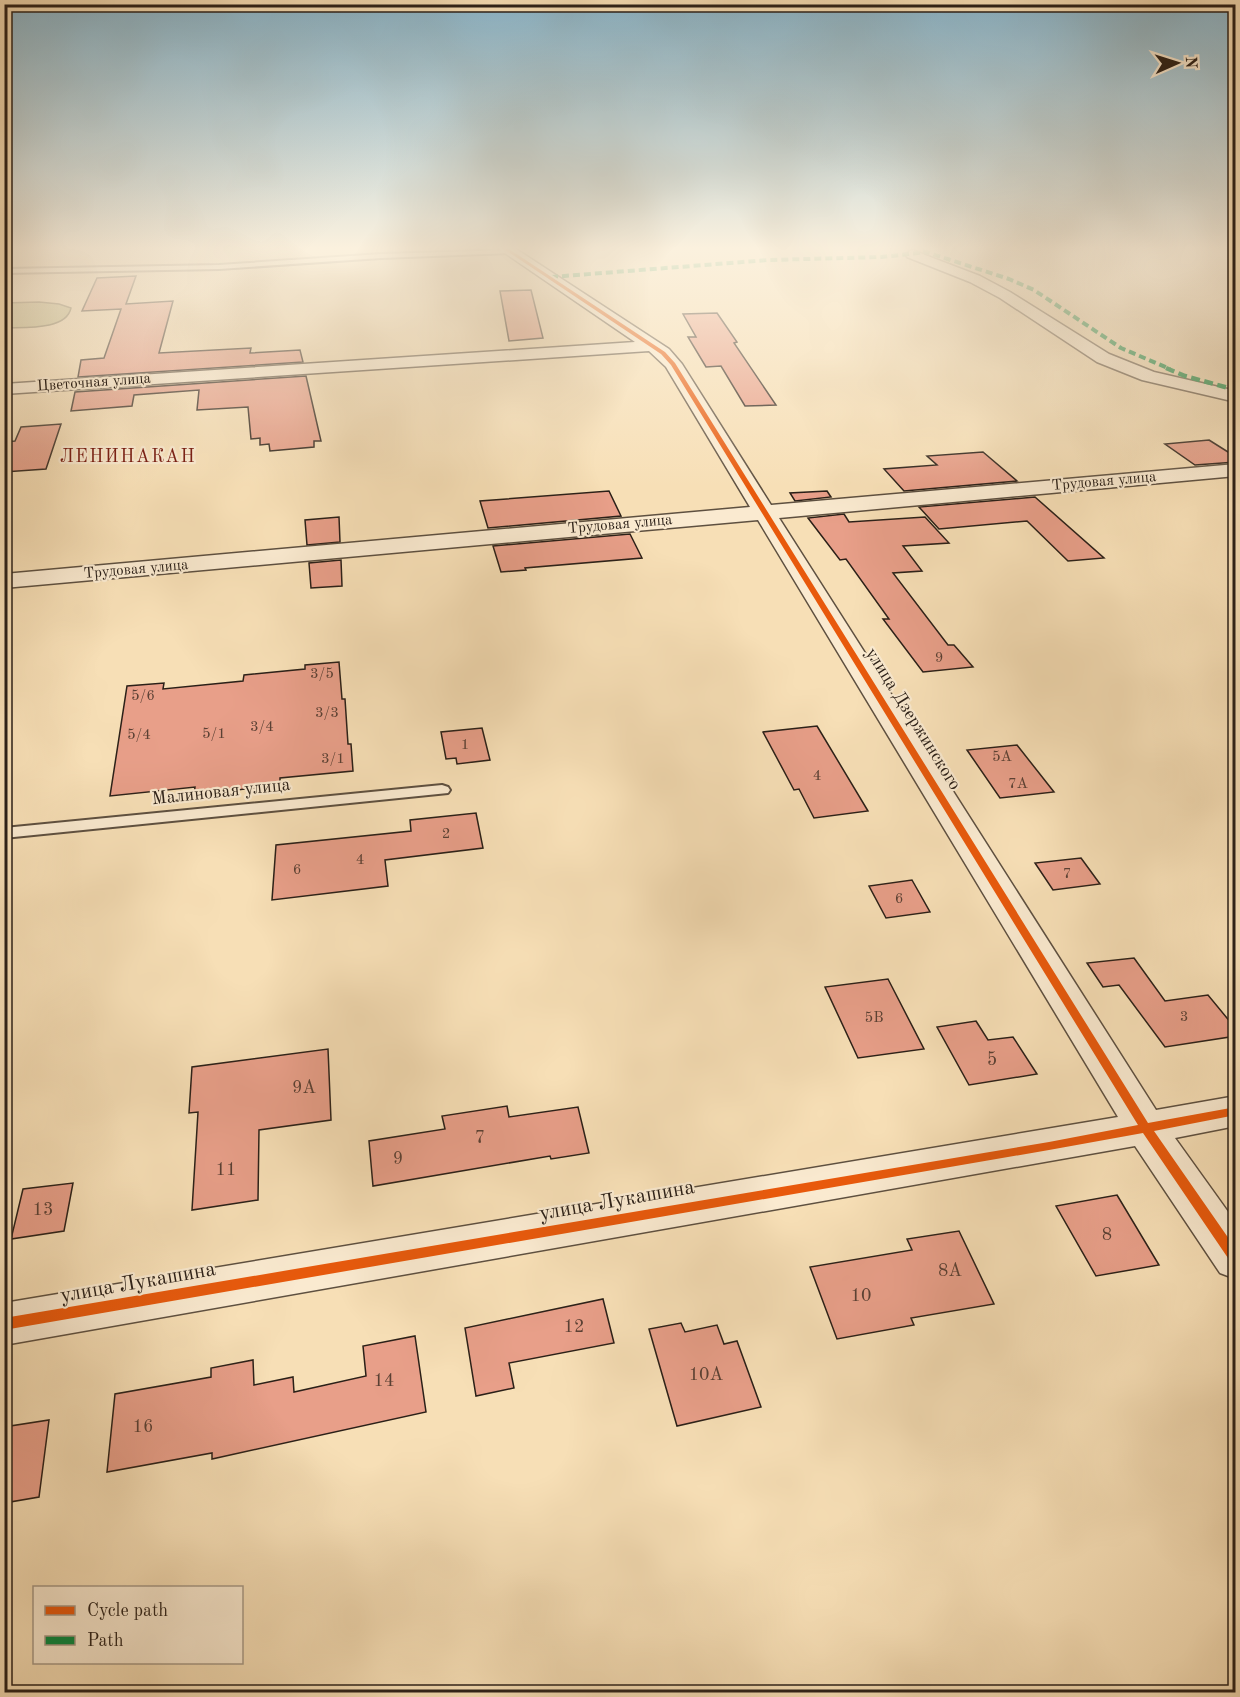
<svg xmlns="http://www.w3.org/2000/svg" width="1240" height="1697" font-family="'Old Standard TT',serif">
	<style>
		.green { fill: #c5bf88; stroke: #787050; stroke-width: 1.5 }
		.building { fill: #e89f89; stroke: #2b2018; stroke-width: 1.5 }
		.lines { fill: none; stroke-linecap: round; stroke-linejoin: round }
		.lane-casing { stroke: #5e5040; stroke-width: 4 }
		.street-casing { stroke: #5e5040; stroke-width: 3 }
		.lane { fill: #faead0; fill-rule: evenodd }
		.street { fill: #faead0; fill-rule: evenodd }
		.quiet-far1 { stroke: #00873e; stroke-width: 4; stroke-dasharray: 7 4; stroke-linecap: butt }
		.quiet { stroke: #00873e; stroke-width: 4.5; stroke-dasharray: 9 4.5; stroke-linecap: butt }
		.cycleway-casing { stroke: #faead0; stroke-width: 4 }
		.cycleway { fill: #e8590c; fill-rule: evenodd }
		.labels { text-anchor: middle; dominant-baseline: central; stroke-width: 4.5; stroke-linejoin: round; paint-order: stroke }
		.far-street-label { font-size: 15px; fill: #2b2018; stroke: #faead0 }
		.number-label { font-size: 15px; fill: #5a4034 }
		.far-quarter-label { font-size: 18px; letter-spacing: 1.5px; fill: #7a1f14; stroke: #faead0 }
		.street-label { font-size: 18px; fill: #2b2018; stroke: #faead0 }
		.near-number-label { font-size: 18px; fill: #5a4034 }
		.near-street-label { font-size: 21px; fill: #2b2018; stroke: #faead0 }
	</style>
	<rect width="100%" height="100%" fill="#f7dfb6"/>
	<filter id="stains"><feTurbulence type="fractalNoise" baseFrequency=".00333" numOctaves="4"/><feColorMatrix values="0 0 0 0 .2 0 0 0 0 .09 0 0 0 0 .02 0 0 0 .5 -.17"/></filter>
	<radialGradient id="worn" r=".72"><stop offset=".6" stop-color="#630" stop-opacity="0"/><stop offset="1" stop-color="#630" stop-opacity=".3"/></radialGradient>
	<path class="green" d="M39,302L59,304L71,308C66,331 23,327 5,328V303Z"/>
	<g class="building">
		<path d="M136,276L126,304L173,301L159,353L251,348L250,353L300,350L303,362L78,377L81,360L104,358L121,309L82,311L97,278Z"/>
		<path d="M531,290L543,338L509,341L500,291Z"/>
		<path d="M717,313L737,342L734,343L776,405L745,406L721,366L706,367L688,337H696L683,314Z"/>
		<path d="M306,376L321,441H314V447L270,451L269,444L260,445V438L251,439L248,407L197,410L199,390L134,395L132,406L71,411L75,392Z"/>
		<path d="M61,424L46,469L4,472V442L15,441L21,427Z"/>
		<path d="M1209,440L1236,457V462L1195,465L1165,444Z"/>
		<path d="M983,452L1017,481L904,491L884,469L937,465L927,456Z"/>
		<path d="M609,491L621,516L488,528L480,501Z"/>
		<path d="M827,491L831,497L795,501L790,493Z"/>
		<path d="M1035,497L1104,558L1068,561L1027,521L939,529L919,507Z"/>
		<path d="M844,514L849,522L925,517L949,543L903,546L922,571L893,573L948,645H954L973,667L923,672L883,619H889L846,559L840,560L808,518Z"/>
		<path d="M339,517L340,542L307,545L305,520Z"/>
		<path d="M630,534L642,558L525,568L526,570L501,572L493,546Z"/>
		<path d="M341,560L342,586L311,588L309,563Z"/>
		<path d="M339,662L342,699H345L348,744H351L353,771L280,778V785L194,795L195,787L110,796L127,686L164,683L163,689L243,681L244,675L305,669V665Z"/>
		<path d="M817,726L868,811L814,818L799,789L794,790L763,732Z"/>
		<path d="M482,728L490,760L457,764L456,758L446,759L441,732Z"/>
		<path d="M1017,745L1054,792L1000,798L967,750Z"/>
		<path d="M476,813L483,848L385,860L388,886L272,900L276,845L411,831L410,820Z"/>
		<path d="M1081,858L1100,884L1053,890L1035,863Z"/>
		<path d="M912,880L930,912L886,918L869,886Z"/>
		<path d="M1134,958L1165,1001L1208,995L1236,1029V1036L1165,1047L1119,985L1103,987L1087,963Z"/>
		<path d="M888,979L924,1049L858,1058L825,987Z"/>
		<path d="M976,1021L988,1040L1013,1037L1037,1074L969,1085L937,1027Z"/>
		<path d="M328,1049L331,1120L259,1130L258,1200L192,1210L198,1112L189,1113L192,1067Z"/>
		<path d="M507,1106L509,1117L578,1107L589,1153L551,1159L550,1156L373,1186L369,1141L445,1129L442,1116Z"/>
		<path d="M73,1183L64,1231L11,1239L23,1189Z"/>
		<path d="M1117,1195L1159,1265L1096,1276L1056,1206Z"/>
		<path d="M959,1231L994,1304L911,1318L914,1325L837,1339L810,1267L912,1250L907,1239Z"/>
		<path d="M603,1299L614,1343L509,1363L514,1388L476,1396L465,1328Z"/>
		<path d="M681,1323L685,1332L717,1325L724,1344L737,1341L761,1407L677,1426L649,1329Z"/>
		<path d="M415,1336L426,1412L212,1459V1453L107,1472L115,1394L211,1377V1368L253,1360L254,1385L293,1377L294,1392L366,1376L363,1346Z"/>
		<path d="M49,1420L39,1497L4,1503V1427Z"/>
	</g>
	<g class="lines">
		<g class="lane-casing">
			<g id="lane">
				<path d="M509,250L511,253L381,258L219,269L4,273V269L219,265L381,254Z"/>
				<path d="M442,785L448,787L450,790L448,793L4,838V828Z"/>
			</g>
		</g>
		<g class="street-casing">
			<g id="street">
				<path d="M499,249H516L669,349L682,364L771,505L1236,464V476L779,518L1156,1110L1236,1096V1126L1175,1138L1236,1223V1279L1220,1273L1135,1146L4,1345V1303L1118,1117L758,520L4,588V574L750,507L666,367L649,351L4,394V384L635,342Z"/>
				<path d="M912,250L980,276L1010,292L1109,354L1154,372L1236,391V402L1142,380L1097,362L1000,298L970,282L907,257L905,254Z"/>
			</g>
		</g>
		<use href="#lane" class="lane"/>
		<use href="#street" class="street"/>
		<g class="quiet-far1">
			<path d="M923,251L1009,279L1034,290L1121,348L1170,369"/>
			<path d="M551,277L768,260L881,257L928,252"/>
		</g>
		<path class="quiet" d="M1166,368L1185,376L1236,390"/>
		<g class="cycleway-casing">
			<path id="cycleway" d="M504,249H509L665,352L675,363L1148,1123L1236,1107V1115L1154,1131L1236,1249V1265L1232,1264L1143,1133L1049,1150L4,1330V1318L1049,1142L1138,1125L671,365L661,354Z"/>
		</g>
		<use href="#cycleway" class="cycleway"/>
	</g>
	<linearGradient id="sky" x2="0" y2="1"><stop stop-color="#8ab8cf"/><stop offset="0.51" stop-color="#fbf1de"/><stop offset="1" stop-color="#fbf1de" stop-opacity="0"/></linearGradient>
	<rect width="1240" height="487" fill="url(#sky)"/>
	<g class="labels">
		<g class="far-street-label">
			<text transform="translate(94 383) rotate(-4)">Цветочная улица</text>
			<text transform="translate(1104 482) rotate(-5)">Трудовая улица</text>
			<text transform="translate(620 525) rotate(-5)">Трудовая улица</text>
			<text transform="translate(136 570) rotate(-5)">Трудовая улица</text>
		</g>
		<g class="number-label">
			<text x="939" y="658">9</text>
			<text x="322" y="674">3/5</text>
			<text x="143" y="696">5/6</text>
			<text x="327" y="713">3/3</text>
			<text x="262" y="727">3/4</text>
			<text x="214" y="734">5/1</text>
			<text x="139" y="735">5/4</text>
			<text x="465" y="745">1</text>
			<text x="1002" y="757">5А</text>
			<text x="333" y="759">3/1</text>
			<text x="817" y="776">4</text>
			<text x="1018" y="784">7А</text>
			<text x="446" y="834">2</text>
			<text x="360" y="860">4</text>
			<text x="297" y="870">6</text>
			<text x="1067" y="874">7</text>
			<text x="899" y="899">6</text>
			<text x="1184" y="1017">3</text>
			<text x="874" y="1018">5В</text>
		</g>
		<g class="far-quarter-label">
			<text x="128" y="457">ЛЕНИНАКАН</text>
		</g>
		<g class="street-label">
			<text transform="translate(913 719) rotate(58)">улица Дзержинского</text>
			<text transform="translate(221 792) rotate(-6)">Малиновая улица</text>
		</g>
		<g class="near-number-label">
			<text x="992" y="1060">5</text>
			<text x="304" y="1088">9А</text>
			<text x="480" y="1138">7</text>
			<text x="398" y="1159">9</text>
			<text x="226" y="1170">11</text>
			<text x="43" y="1210">13</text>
			<text x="1107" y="1235">8</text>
			<text x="950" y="1271">8А</text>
			<text x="861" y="1296">10</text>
			<text x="574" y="1327">12</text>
			<text x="706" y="1375">10А</text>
			<text x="384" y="1381">14</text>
			<text x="143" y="1427">16</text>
		</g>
		<g class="near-street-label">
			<text transform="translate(617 1201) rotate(-10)">улица Лукашина</text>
			<text transform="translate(138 1283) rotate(-10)">улица Лукашина</text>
		</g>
	</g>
	<rect width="1240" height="1697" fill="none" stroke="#f7dfb6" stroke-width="24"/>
	<rect x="6" y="6" width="1228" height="1685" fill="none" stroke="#2b2018" stroke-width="3"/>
	<rect x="12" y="12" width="1216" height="1673" fill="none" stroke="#2b2018" stroke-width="1.5"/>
	<rect x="33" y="1586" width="210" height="78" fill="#faead0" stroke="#a79986" stroke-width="1.5"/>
	<rect x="45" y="1606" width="30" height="9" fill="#e8590c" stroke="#a79986" stroke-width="1.5"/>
	<text x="87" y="1616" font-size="18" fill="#2b2018">Cycle path</text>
	<rect x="45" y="1636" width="30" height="9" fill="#00873e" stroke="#a79986" stroke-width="1.5"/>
	<text x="87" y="1646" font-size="18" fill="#2b2018">Path</text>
	<g transform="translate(1177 63) rotate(87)" stroke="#faead0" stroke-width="4.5" paint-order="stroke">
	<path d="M0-4.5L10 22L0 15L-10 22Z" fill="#2b2018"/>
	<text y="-9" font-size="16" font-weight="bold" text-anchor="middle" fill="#2b2018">N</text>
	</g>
	<rect width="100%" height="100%" filter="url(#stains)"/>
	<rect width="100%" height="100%" fill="url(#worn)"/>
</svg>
